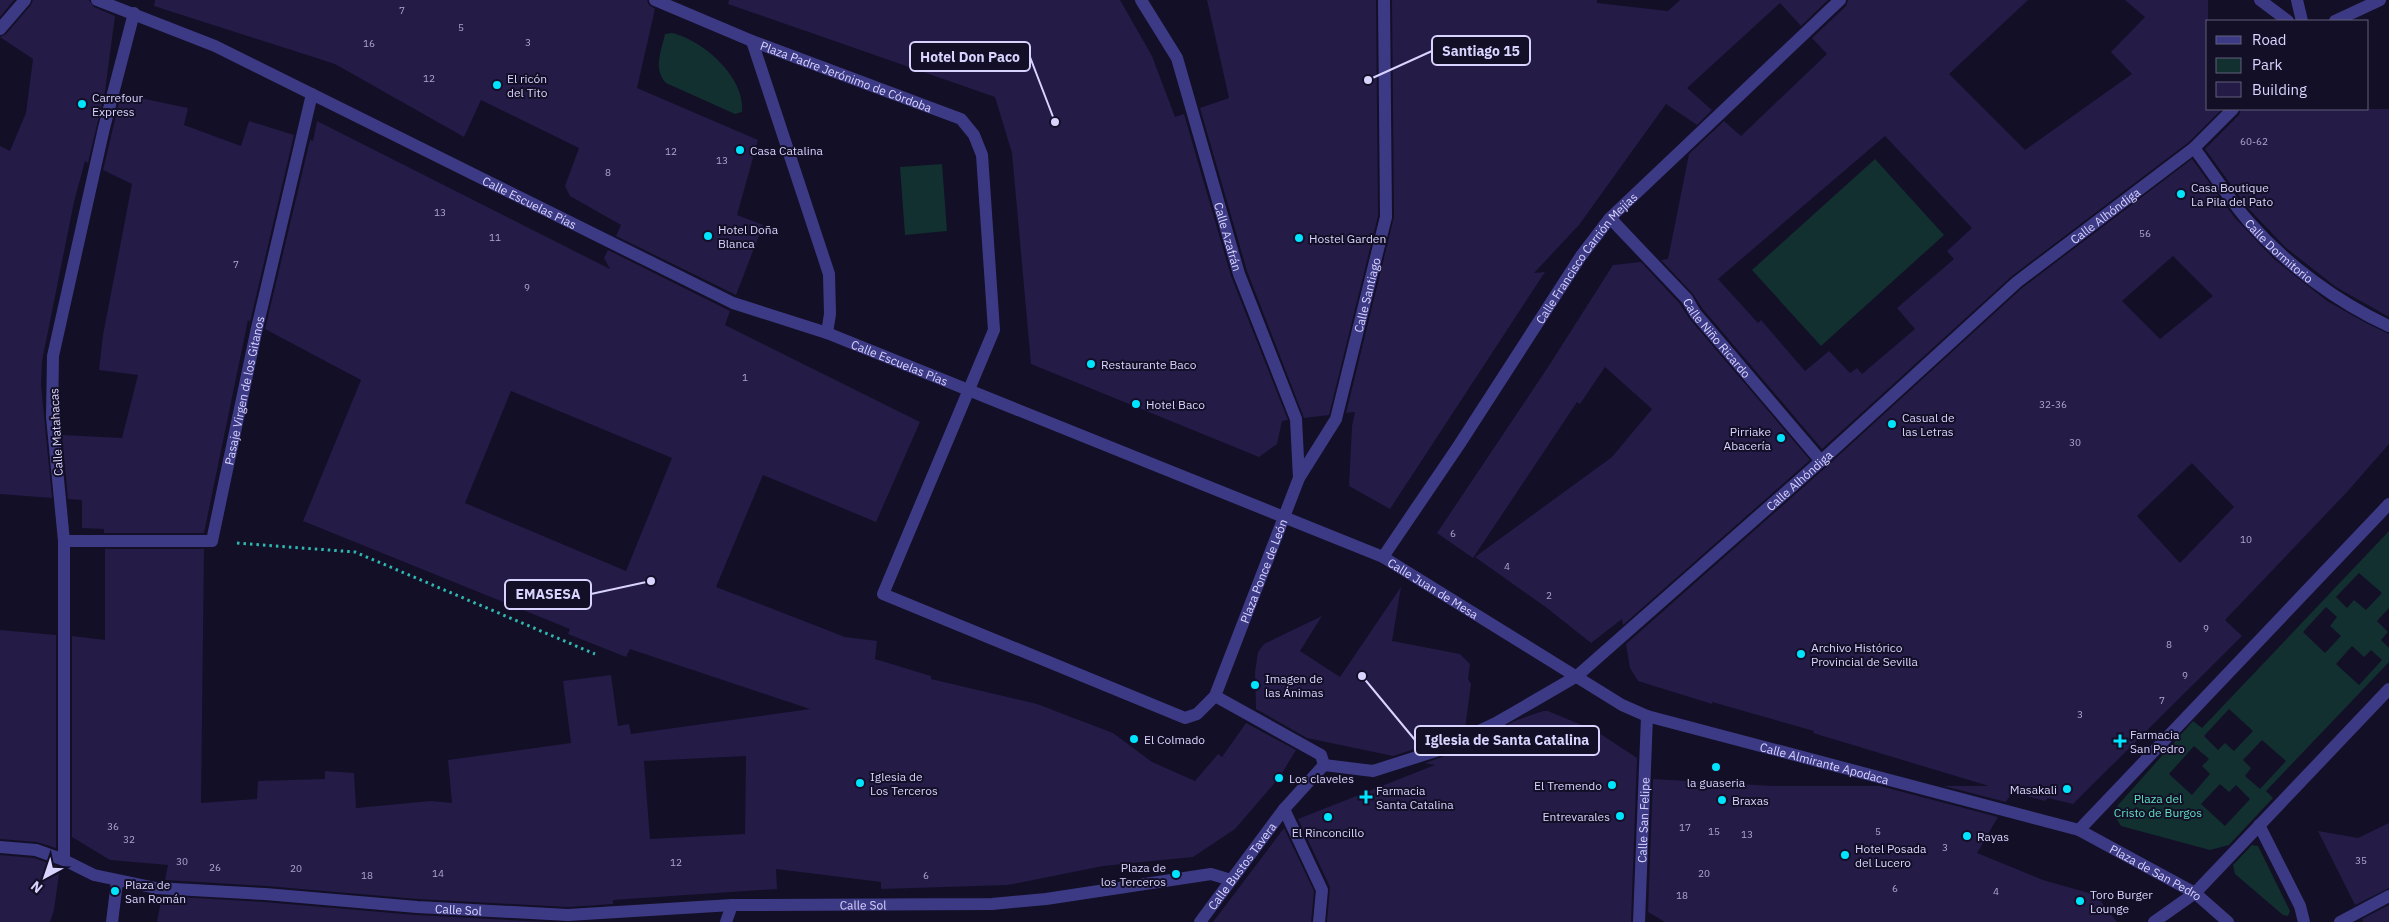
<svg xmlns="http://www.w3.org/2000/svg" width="2389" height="922" font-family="'IBM Plex Sans',sans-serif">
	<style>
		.green { fill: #12302f; fill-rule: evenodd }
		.building { fill: #241b47; fill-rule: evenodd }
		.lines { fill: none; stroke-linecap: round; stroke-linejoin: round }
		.path { stroke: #2fb8b0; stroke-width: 3; stroke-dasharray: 2.5 4; stroke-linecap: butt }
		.service { stroke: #3d3a85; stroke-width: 12 }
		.pedestrian { stroke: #3d3a85; stroke-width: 12 }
		.minor { stroke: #3d3a85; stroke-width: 12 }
		.poi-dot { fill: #00e5ff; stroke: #130f26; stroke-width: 2 }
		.labels { text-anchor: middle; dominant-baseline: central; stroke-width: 4; stroke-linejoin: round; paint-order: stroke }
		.number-label { font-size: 10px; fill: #aca6d1 }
		.street-label { font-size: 12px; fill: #d9d4ff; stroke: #130f26 }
		.poi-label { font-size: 12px; fill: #d9d4ff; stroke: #130f26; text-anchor: start }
		.park-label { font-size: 12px; fill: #5fe0c0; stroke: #130f26 }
		.leader { fill: none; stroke: #d9d4ff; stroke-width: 2 }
		.callout-dot { fill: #d9d4ff; stroke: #130f26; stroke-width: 2 }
		.callout { fill: #130f26; stroke: #d9d4ff; stroke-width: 2 }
		.callout-label { font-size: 14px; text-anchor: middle; font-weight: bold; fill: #d9d4ff }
	</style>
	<rect width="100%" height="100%" fill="#130f26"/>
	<g class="green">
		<path d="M672,33C703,40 746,78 742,112L735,114L666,83C653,69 661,52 665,34Z"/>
		<path d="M1875,159L1944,235L1821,346L1752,270Z"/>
		<path d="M942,164L947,231L905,235L900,167Z"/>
		<path d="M2389,531V608L2377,621L2388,632L2381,640L2389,648V662L2266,791L2273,798L2229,845L2210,850L2121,826L2116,818L2118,805L2193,721L2202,728ZM2359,573L2382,593L2366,610L2354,600L2347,608L2336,597ZM2326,607L2337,617L2330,626L2341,636L2325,653L2303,632ZM2352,646L2364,657L2371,650L2382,660L2359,685L2336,664ZM2229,709L2253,731L2234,751L2225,743L2218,750L2204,736ZM2262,740L2286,761L2260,789L2245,776L2251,768L2243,760ZM2194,746L2209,759L2202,766L2210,774L2192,795L2169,774ZM2220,784L2229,792L2236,785L2250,799L2225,826L2201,804Z"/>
		<path d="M2252,845L2258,846L2290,911L2288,916L2283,915L2235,874L2233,865Z"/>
	</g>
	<g class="building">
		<path d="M0,0H14L0,17Z"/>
		<path d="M33,0H89L94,7L115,16L105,91L88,163L85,161L74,202L42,361L41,385L52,498L0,494V146L10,151L26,113L33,59L0,37L6,34L31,5Z"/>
		<path d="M155,0H647L649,5L655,9L637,88L758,140L737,215L763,225L736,295L616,236L621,225L570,196L565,186L579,148L481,100L464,137L335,64L154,6Z"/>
		<path d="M729,0H1120L1152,56L1175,117L1184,114L1231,276L1288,420L1282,421L1277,444L1259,457L1031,364L1012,153L995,97L728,4Z"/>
		<path d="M1207,0H1376L1378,216L1329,415L1304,418L1247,271L1200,108L1229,98Z"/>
		<path d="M1392,0H1597V3L1668,11L1680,0H1828L1801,26L1780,3L1687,88L1712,110L1697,125L1666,104L1579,225L1534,273L1545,272L1390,509L1349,486L1352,426L1355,412L1346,413L1394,217Z"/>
		<path d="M1848,0H2028L1949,74L2025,150L2132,74L2111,52L2145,17L2125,0H2208V109H2222L2189,142L2012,276L1822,449L1702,308L1693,294L1661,260L1668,259L1689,154L1724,121L1741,136L1827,54L1812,38L1846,6ZM1885,136L1972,228L1947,251L1954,259L1897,308L1915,329L1862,374L1857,368L1850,373L1829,351L1805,371L1761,320L1758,323L1718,279Z"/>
		<path d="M121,94L188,108L184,125L241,146L249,121L294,135L250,322L248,320L204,533H104V529L82,528V500L68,499L62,435L122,438L138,375L99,370L103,335L132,184L103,170Z"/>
		<path d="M2241,109H2389V317L2336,287L2285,247L2248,208L2205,149L2239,115Z"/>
		<path d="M317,121L610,269L604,258L608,250L730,311L725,325L920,422L876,522L763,475L716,587L845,637L877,641L875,659L931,676V679L1037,704L1113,733L1152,762L1195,781L1218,754L1222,757L1246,723L1296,750L1279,778L1235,829L1193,857L1103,866L1008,885L881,889V882L776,869L777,889L613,900V904L568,907L418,899L266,886L165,880L168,865L110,860L72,837V636L105,640V549H204L201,803L257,799L258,781L325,779V771L354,773L356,808L431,801L452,803L448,760L571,743L563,681L611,675L618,726L629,724L631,734L810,709L630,649L626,657L568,634L570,629L303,521L361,380L265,329L310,140L313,141ZM511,391L672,458L626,571L465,503ZM746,756L745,834L650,839L644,761Z"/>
		<path d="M2192,159L2235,218L2274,259L2327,301L2366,323L2389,334V444L2347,492L2225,620L2242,636L2073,804L2048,798L2045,801L2012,792L2006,802L1944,786H1989L1813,733L1814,731L1712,702V704L1638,681L1630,668L1626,644L1826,467L2022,288ZM2173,256L2213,296L2160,339L2122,301ZM2192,463L2234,507L2180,563L2137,516Z"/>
		<path d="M1641,262L1680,304L1689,318L1810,460L1623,625L1622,619L1591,643L1547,608L1475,557L1612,457L1652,409L1605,367L1580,404L1577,402L1473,558L1437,533L1550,364L1613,265Z"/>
		<path d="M1401,587L1392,641L1460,654L1470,664L1468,679L1471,684L1465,729L1436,742L1393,756L1307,738L1256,709L1255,672L1258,652L1264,644L1322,616L1300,651L1340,677Z"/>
		<path d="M0,630L56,635V848L37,842L0,839Z"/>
		<path d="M1543,711H1548L1596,731L1637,758L1631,922H1327L1330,887L1298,819L1435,765L1425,763L1442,757L1517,720Z"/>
		<path d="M1653,779L1773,786H1880L1998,817L1977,853L2043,880L2096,895L2117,922H1665L1648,912Z"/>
		<path d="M2389,823V888L2355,905L2318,831L2358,838Z"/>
		<path d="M1284,828L1314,891L1311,922H1213Z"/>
		<path d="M0,855L34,858L60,867L54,910L50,922H0Z"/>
		<path d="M162,896L264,902L416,915L547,922H157Z"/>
		<path d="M2389,905V922H2363L2362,919Z"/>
	</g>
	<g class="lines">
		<path class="path" d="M237,543L355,552L595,654"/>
		<path class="service" d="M726,922L732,905"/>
		<g class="pedestrian">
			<path id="s1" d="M1610,218L1687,299L1695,313L1821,461"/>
			<path id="s2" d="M64,541H212L257,328L312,94"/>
			<path d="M1324,765L1373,771L1439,750L1496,723L1577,676"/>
			<path id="s3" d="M1639,922L1647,716"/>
			<path d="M2340,922L2389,896"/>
		</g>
		<g class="minor">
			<path id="s4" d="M97,0L215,46L733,303L827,333L1383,557L1622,705L1647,716L2079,830L2195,893L2228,922"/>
			<path id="s5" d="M655,0L752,41L961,119L974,135L982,155L994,330L883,594L1185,718L1197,714L1215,696L1299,478L1336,419L1386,217L1384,0"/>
			<path id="s6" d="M1141,0L1177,58L1239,274L1296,419L1299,478"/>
			<path d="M2260,0L2288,21"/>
			<path d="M2297,0L2302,21"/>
			<path d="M2335,21L2380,0"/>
			<path d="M0,29L25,0"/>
			<path d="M752,41L829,274L830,314L827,333"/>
			<path id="s7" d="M2194,148C2212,172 2229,199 2249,222C2287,265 2337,302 2389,326"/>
			<path id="s8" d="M1383,557L1459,445L1581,256L1610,218L1840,0"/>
			<path id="s9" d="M1577,676L1821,461L2017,282L2194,148L2233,109"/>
			<path d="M1284,809L1322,890L1319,922"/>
			<path d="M2259,825L2300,906L2304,922"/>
			<path d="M2079,830L2389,504"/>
			<path id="s10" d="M0,847L36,850L64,860L94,875L156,888L265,894L417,907L568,915L732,905L992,904L1046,899L1211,874L1231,880"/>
			<path d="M64,860V541L52,417L53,356L104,128L134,13"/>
			<path d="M112,922L117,882"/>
			<path id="s11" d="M1200,922L1284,809L1324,765L1321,755L1215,696"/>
			<path d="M2154,922L2195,893L2389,689"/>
		</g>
	</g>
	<g class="poi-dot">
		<circle cx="497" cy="85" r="5"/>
		<circle cx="82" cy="104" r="5"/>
		<circle cx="740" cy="150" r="5"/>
		<circle cx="2181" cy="194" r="5"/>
		<circle cx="708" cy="236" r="5"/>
		<circle cx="1299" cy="238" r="5"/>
		<circle cx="1091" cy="364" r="5"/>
		<circle cx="1136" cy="404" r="5"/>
		<circle cx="1892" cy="424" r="5"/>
		<circle cx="1781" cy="438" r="5"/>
		<circle cx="1801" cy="654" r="5"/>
		<circle cx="1255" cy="685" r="5"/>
		<circle cx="1134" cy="739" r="5"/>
		<path d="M2117.5 733.5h5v5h5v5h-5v5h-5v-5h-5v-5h5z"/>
		<circle cx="1716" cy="767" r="5"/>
		<circle cx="1279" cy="778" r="5"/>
		<circle cx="860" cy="783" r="5"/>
		<circle cx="1612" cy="785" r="5"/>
		<circle cx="2067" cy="789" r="5"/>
		<path d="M1363.5 789.5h5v5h5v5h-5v5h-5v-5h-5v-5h5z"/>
		<circle cx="1722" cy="800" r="5"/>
		<circle cx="1620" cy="816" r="5"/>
		<circle cx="1328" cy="817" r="5"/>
		<circle cx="1967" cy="836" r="5"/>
		<circle cx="1845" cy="855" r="5"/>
		<circle cx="1176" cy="874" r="5"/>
		<circle cx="115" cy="891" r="5"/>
		<circle cx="2080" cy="901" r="5"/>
	</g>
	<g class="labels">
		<g class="number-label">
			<text x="402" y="10">7</text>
			<text x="461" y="27">5</text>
			<text x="528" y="42">3</text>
			<text x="369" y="43">16</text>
			<text x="429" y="78">12</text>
			<text x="2254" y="141">60-62</text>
			<text x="671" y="151">12</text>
			<text x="722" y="160">13</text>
			<text x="608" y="172">8</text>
			<text x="440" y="212">13</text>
			<text x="2145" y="233">56</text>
			<text x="495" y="237">11</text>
			<text x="236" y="264">7</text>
			<text x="527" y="287">9</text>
			<text x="745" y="377">1</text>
			<text x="2053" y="404">32-36</text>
			<text x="2075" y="442">30</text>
			<text x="1453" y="533">6</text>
			<text x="2246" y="539">10</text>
			<text x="1507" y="566">4</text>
			<text x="1549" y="595">2</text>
			<text x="2206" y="628">9</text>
			<text x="2169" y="644">8</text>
			<text x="2185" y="675">9</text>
			<text x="2162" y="700">7</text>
			<text x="2080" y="714">3</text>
			<text x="113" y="826">36</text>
			<text x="1685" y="827">17</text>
			<text x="1714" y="831">15</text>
			<text x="1878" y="831">5</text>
			<text x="1747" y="834">13</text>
			<text x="129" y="839">32</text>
			<text x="1945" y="847">3</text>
			<text x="2361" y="860">35</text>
			<text x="182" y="861">30</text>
			<text x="676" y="862">12</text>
			<text x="215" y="867">26</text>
			<text x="296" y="868">20</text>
			<text x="438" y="873">14</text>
			<text x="1704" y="873">20</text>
			<text x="367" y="875">18</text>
			<text x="926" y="875">6</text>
			<text x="1895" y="888">6</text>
			<text x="1996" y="891">4</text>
			<text x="1682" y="895">18</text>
		</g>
		<g class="street-label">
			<text stroke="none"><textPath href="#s5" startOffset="206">Plaza Padre Jerónimo de Córdoba</textPath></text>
			<text stroke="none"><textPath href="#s4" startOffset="478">Calle Escuelas Pías</textPath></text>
			<text stroke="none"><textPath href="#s9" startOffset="701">Calle Alhóndiga</textPath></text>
			<text stroke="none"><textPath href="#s6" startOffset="254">Calle Azafrán</textPath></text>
			<text stroke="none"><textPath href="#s7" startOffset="134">Calle Dormitorio</textPath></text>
			<text stroke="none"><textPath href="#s8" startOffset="362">Calle Francisco Carrión Mejías</textPath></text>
			<text stroke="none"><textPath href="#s5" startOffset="1628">Calle Santiago</textPath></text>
			<text stroke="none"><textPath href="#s1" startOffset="161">Calle Niño Ricardo</textPath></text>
			<text stroke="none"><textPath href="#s4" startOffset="882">Calle Escuelas Pías</textPath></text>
			<text stroke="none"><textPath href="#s2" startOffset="302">Pasaje Virgen de los Gitanos</textPath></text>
			<text transform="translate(56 432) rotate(-93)">Calle Matahacas</text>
			<text stroke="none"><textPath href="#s9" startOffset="296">Calle Alhóndiga</textPath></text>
			<text stroke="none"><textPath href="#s5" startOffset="1331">Plaza Ponce de León</textPath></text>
			<text stroke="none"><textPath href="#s4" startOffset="1462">Calle Juan de Mesa</textPath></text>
			<text stroke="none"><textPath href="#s4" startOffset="1895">Calle Almirante Apodaca</textPath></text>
			<text stroke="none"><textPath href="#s3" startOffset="102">Calle San Felipe</textPath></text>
			<text stroke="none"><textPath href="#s11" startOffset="70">Calle Bustos Tavera</textPath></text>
			<text stroke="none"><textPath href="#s4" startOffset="2246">Plaza de San Pedro</textPath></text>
			<text stroke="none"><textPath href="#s10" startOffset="871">Calle Sol</textPath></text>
			<text stroke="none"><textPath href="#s10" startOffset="466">Calle Sol</textPath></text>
		</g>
		<g class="poi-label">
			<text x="507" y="78">El ricón<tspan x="507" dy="14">del Tito</tspan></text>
			<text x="92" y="97">Carrefour<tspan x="92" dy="14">Express</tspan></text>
			<text x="750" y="150">Casa Catalina</text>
			<text x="2191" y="187">Casa Boutique<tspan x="2191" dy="14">La Pila del Pato</tspan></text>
			<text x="718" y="229">Hotel Doña<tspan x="718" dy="14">Blanca</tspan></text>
			<text x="1309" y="238">Hostel Garden</text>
			<text x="1101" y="364">Restaurante Baco</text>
			<text x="1146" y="404">Hotel Baco</text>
			<text x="1902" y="417">Casual de<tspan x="1902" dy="14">las Letras</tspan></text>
			<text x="1771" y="431" text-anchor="end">Pirriake<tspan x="1771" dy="14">Abacería</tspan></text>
			<text x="1811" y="647">Archivo Histórico<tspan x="1811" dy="14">Provincial de Sevilla</tspan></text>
			<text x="1265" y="678">Imagen de<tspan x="1265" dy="14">las Ánimas</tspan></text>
			<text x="2130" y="734">Farmacia<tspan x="2130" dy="14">San Pedro</tspan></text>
			<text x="1144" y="739">El Colmado</text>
			<text x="870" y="776">Iglesia de<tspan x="870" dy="14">Los Terceros</tspan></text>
			<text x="1289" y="778">Los claveles</text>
			<text x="1716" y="782" text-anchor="middle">la guaseria</text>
			<text x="1602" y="785" text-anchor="end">El Tremendo</text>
			<text x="2057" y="789" text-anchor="end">Masakali</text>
			<text x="1376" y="790">Farmacia<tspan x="1376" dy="14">Santa Catalina</tspan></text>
			<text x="1732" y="800">Braxas</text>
			<text x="1610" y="816" text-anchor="end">Entrevarales</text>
			<text x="1328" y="832" text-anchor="middle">El Rinconcillo</text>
			<text x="1977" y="836">Rayas</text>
			<text x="1855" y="848">Hotel Posada<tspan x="1855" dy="14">del Lucero</tspan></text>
			<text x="1166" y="867" text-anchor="end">Plaza de<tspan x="1166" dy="14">los Terceros</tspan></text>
			<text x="125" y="884">Plaza de<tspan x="125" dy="14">San Román</tspan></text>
			<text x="2090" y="894">Toro Burger<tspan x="2090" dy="14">Lounge</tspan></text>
		</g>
		<g class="park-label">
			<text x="2158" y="798">Plaza del<tspan x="2158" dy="14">Cristo de Burgos</tspan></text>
		</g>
	</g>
	<path class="leader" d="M1368 80L1432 51M1055 122L1030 57M651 581L591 594M1362 676L1415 740"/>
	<g class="callout-dot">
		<circle cx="1368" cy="80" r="5"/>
		<circle cx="1055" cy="122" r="5"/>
		<circle cx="651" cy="581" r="5"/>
		<circle cx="1362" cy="676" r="5"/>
	</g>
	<g class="callout">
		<rect x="1432" y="36" width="98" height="29" rx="5"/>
		<rect x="910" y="42" width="120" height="29" rx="5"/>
		<rect x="505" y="580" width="86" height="29" rx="5"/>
		<rect x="1415" y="726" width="184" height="29" rx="5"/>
	</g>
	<g class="callout-label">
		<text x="1481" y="56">Santiago 15</text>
		<text x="970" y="62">Hotel Don Paco</text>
		<text x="548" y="599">EMASESA</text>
		<text x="1507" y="745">Iglesia de Santa Catalina</text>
	</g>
	<rect x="2206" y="20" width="162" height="90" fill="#130f26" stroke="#625e7d"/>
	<rect x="2216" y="36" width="25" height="8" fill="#3d3a85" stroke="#625e7d"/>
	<text x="2252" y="45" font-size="15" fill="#d9d4ff">Road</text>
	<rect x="2216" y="58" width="25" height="15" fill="#12302f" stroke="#625e7d"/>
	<text x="2252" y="70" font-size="15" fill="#d9d4ff">Park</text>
	<rect x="2216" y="82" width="25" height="15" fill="#241b47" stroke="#625e7d"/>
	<text x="2252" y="95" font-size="15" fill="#d9d4ff">Building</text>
	<g transform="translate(45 877) rotate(220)" stroke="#130f26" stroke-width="4" paint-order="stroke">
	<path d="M0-4L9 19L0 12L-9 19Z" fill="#d9d4ff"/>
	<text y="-8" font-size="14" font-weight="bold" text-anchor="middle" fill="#d9d4ff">N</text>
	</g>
</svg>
